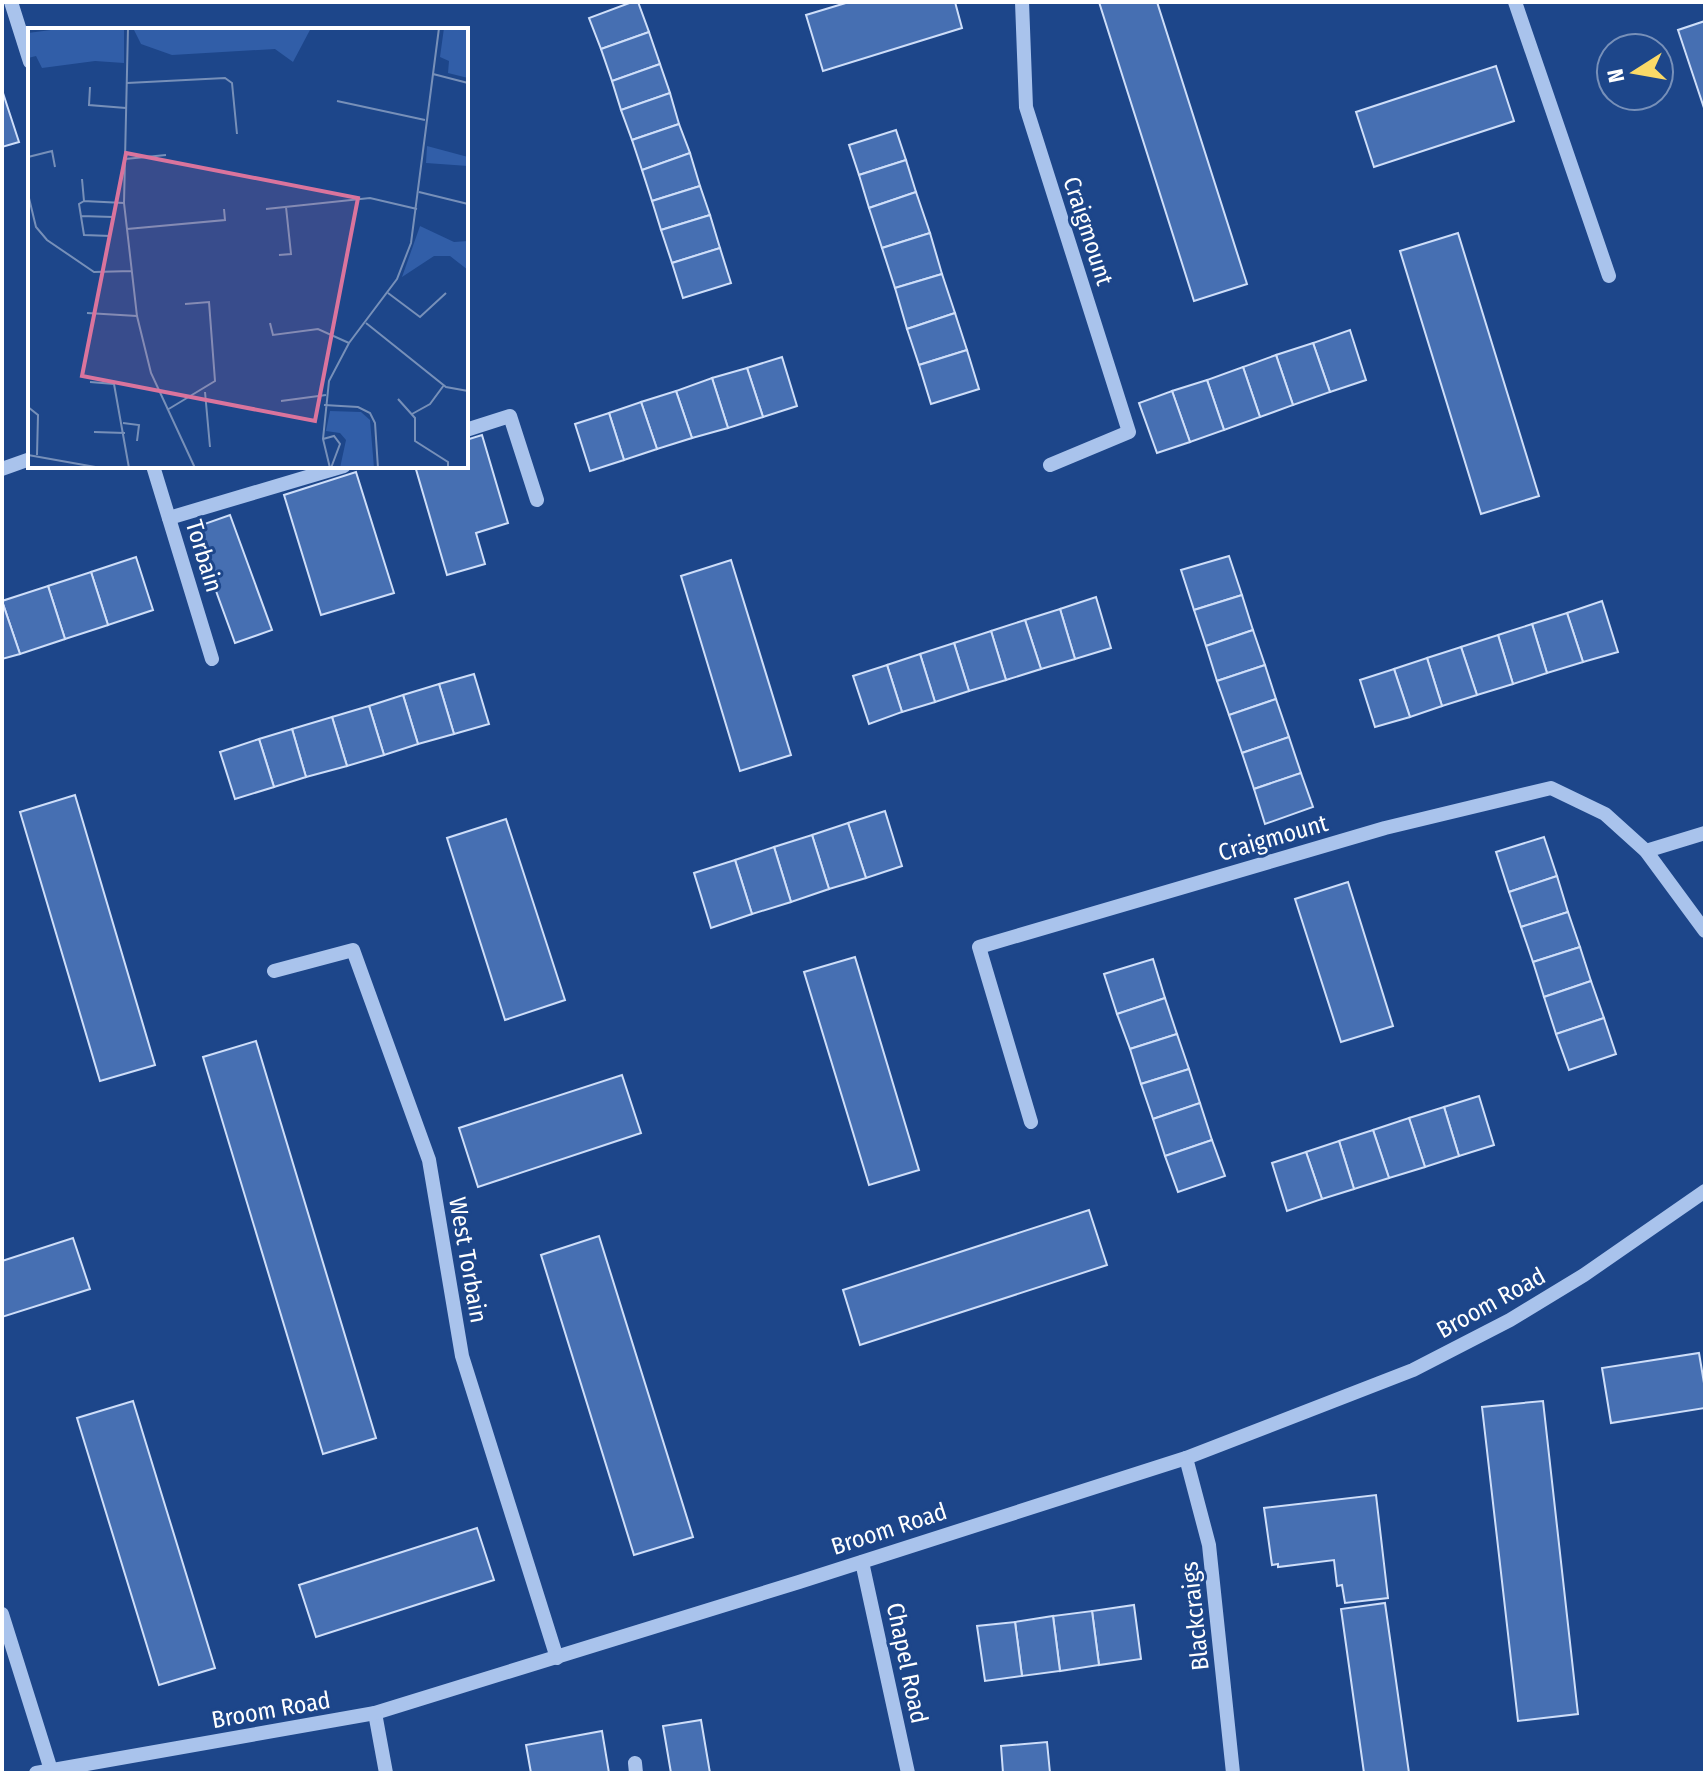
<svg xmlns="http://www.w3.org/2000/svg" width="1707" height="1775" font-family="'Fira Sans Condensed',sans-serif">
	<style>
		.building { fill: #466fb2; stroke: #cedef9; stroke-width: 2 }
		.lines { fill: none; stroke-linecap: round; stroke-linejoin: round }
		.minor { stroke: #a9c3ec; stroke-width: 14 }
		.labels { text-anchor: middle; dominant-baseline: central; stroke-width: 6; stroke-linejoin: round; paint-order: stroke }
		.street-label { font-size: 24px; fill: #fff; stroke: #1d468a }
		.inset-road { fill: none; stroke: #7790b9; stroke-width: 2 }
		.view { fill: #da749d; fill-opacity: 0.15; stroke: #da749d; stroke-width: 4 }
		.inset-edge { fill: none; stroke: #fff; stroke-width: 4 }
	</style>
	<rect width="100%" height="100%" fill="#1d468a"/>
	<g class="building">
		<path d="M632,2H638L649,32L601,49L589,18Z"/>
		<path d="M849,2H955L962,28L823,71L806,15Z"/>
		<path d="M1099,2H1157L1247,284L1194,301Z"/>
		<path d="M1705,21V111L1678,30Z"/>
		<path d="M649,32L660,64L612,81L601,49Z"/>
		<path d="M660,64L670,93L621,110L612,81Z"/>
		<path d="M1496,66L1514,121L1374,167L1356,112Z"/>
		<path d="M2,90L19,142L2,147Z"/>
		<path d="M670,93L679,124L632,140L621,110Z"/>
		<path d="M679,124L690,153L642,170L632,140Z"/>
		<path d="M896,130L906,160L859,175L849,145Z"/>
		<path d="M690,153L700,186L652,201L642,170Z"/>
		<path d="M906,160L916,192L869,208L859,175Z"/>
		<path d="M700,186L710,215L661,230L652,201Z"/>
		<path d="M916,192L930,233L882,248L869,208Z"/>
		<path d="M710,215L720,248L672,263L661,230Z"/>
		<path d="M930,233L942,274L895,288L882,248Z"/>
		<path d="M1458,233L1539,496L1481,514L1400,251Z"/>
		<path d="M720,248L731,283L683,298L672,263Z"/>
		<path d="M942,274L955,313L907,329L895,288Z"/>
		<path d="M955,313L967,350L919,365L907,329Z"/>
		<path d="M1350,330L1366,380L1330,392L1313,343Z"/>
		<path d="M1313,343L1330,392L1293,405L1276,355Z"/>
		<path d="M967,350L979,389L931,404L919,365Z"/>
		<path d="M1276,355L1293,405L1260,417L1243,367Z"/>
		<path d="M782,357L797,406L763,417L747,368Z"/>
		<path d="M1243,367L1260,417L1224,430L1207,380Z"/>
		<path d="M747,368L763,417L728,428L712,378Z"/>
		<path d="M712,378L728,428L692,438L676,391Z"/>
		<path d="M1207,380L1224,430L1190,442L1172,391Z"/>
		<path d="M676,391L692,438L657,449L641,402Z"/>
		<path d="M1172,391L1190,442L1157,453L1139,403Z"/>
		<path d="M641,402L657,449L624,460L609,413Z"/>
		<path d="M609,413L624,460L590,471L575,424Z"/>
		<path d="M482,435L508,523L476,533L485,564L447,575L415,466H466V440Z"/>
		<path d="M356,472L394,593L321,615L284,495Z"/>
		<path d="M230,515L272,630L235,643L193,528Z"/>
		<path d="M1229,556L1242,595L1194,610L1181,570Z"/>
		<path d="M136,557L153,610L108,625L91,572Z"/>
		<path d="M731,560L791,755L740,771L681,576Z"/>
		<path d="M91,572L108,625L65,639L48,586Z"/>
		<path d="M48,586L65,639L20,654L2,601Z"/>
		<path d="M1242,595L1253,630L1206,646L1194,610Z"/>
		<path d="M1096,597L1111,648L1075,659L1060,609Z"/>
		<path d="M2,601L20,654L2,659Z"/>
		<path d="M1602,601L1618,652L1583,662L1567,613Z"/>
		<path d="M1060,609L1075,659L1041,669L1025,620Z"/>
		<path d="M1567,613L1583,662L1547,673L1532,624Z"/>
		<path d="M1025,620L1041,669L1006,680L991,631Z"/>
		<path d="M1532,624L1547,673L1513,684L1498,635Z"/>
		<path d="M1253,630L1265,665L1217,681L1206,646Z"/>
		<path d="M991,631L1006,680L969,691L954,643Z"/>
		<path d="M1498,635L1513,684L1477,695L1461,647Z"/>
		<path d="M954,643L969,691L935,702L920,654Z"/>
		<path d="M1461,647L1477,695L1442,706L1427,658Z"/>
		<path d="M920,654L935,702L902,712L887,665Z"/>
		<path d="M1427,658L1442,706L1410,717L1394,669Z"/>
		<path d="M887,665L902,712L869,724L853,676Z"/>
		<path d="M1265,665L1276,699L1229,715L1217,681Z"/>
		<path d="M1394,669L1410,717L1375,727L1360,680Z"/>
		<path d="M474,674L489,724L454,734L439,684Z"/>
		<path d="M439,684L454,734L418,744L403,695Z"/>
		<path d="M403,695L418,744L384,755L369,706Z"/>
		<path d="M1276,699L1289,737L1242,753L1229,715Z"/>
		<path d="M369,706L384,755L347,766L332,717Z"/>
		<path d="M332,717L347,766L306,777L292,729Z"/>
		<path d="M292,729L306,777L274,787L259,739Z"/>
		<path d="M1289,737L1301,773L1254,789L1242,753Z"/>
		<path d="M259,739L274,787L235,799L220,752Z"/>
		<path d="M1301,773L1313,807L1265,824L1254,789Z"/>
		<path d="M75,795L155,1065L100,1081L20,812Z"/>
		<path d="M885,811L902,866L866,878L848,823Z"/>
		<path d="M506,819L565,1000L505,1020L447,838Z"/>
		<path d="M848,823L866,878L829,889L812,835Z"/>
		<path d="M812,835L829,889L791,902L774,847Z"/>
		<path d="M1544,837L1557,876L1509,892L1496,852Z"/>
		<path d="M774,847L791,902L752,914L735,860Z"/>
		<path d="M735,860L752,914L711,928L694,873Z"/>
		<path d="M1557,876L1568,912L1521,927L1509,892Z"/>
		<path d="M1348,882L1393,1026L1341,1042L1295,899Z"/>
		<path d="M1568,912L1580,947L1533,962L1521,927Z"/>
		<path d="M1580,947L1591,981L1544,997L1533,962Z"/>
		<path d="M855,957L919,1170L869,1185L804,972Z"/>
		<path d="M1153,959L1165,998L1117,1014L1104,974Z"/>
		<path d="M1591,981L1604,1018L1556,1034L1544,997Z"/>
		<path d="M1165,998L1177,1034L1130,1049L1117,1014Z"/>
		<path d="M1604,1018L1616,1054L1569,1070L1556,1034Z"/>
		<path d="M1177,1034L1189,1069L1141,1084L1130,1049Z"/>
		<path d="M256,1041L376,1438L323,1454L203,1057Z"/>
		<path d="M1189,1069L1200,1103L1153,1119L1141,1084Z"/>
		<path d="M622,1075L641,1133L478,1187L459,1128Z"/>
		<path d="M1479,1096L1494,1145L1459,1156L1444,1107Z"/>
		<path d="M1200,1103L1212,1140L1165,1156L1153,1119Z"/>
		<path d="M1444,1107L1459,1156L1425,1167L1409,1118Z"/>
		<path d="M1409,1118L1425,1167L1389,1178L1373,1130Z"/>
		<path d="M1373,1130L1389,1178L1354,1189L1339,1141Z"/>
		<path d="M1212,1140L1225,1176L1178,1192L1165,1156Z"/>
		<path d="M1339,1141L1354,1189L1322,1199L1306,1152Z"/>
		<path d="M1306,1152L1322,1199L1287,1211L1272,1163Z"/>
		<path d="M1089,1210L1107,1265L860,1345L843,1290Z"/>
		<path d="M599,1236L693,1537L634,1555L541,1255Z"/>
		<path d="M73,1238L90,1289L2,1317V1261Z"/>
		<path d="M1699,1353L1705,1389V1408L1611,1423L1602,1368Z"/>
		<path d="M133,1401L215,1668L159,1685L77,1418Z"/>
		<path d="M1543,1401L1578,1714L1518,1721L1482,1407Z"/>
		<path d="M1376,1495L1388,1598L1345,1603L1342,1585L1337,1586L1334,1560L1278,1567V1564L1272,1565L1264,1508Z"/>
		<path d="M477,1528L494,1580L316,1637L299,1585Z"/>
		<path d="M1385,1603L1409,1773H1364L1341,1609Z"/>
		<path d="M1134,1605L1141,1659L1099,1665L1092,1611Z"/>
		<path d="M1092,1611L1099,1665L1060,1671L1053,1616Z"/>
		<path d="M1053,1616L1060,1671L1022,1676L1015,1622Z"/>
		<path d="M1015,1622L1022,1676L985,1681L977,1626Z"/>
		<path d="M701,1720L710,1773H671L663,1726Z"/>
		<path d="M602,1731L609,1773H531L526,1745Z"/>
		<path d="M1047,1742L1050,1773H1003L1001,1746Z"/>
	</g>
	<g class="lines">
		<g class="minor">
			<path d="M11,2L30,62"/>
			<path d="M1022,2L1026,107L1129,432L1050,465"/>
			<path d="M1515,2L1609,276"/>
			<path d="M466,430L510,416L537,500"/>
			<path d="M153,466L212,659"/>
			<path d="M2,469L30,459"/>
			<path d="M169,518L344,466"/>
			<path d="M1646,851L1705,833"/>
			<path d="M274,971L353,950L429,1160L462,1356L557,1658"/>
			<path d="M1031,1122L979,947L1385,828L1551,788L1605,814L1646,851L1705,931"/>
			<path d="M1186,1458L1209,1545L1233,1773"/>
			<path d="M862,1562L908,1773"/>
			<path d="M2,1614L51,1770"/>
			<path d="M375,1713L386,1773"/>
			<path d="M635,1763L636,1773"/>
			<path d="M36,1773L375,1713L799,1582L1186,1458L1413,1370L1510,1320L1584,1275L1705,1191"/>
		</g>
	</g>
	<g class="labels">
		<g class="street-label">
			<text transform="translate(1088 231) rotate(72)">Craigmount</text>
			<text transform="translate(204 556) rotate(73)">Torbain</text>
			<text transform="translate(1273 838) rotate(-16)">Craigmount</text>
			<text transform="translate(468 1260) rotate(80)">West Torbain</text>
			<text transform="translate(1491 1303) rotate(-29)">Broom Road</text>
			<text transform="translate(889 1529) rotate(-18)">Broom Road</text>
			<text transform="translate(1195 1616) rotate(-96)">Blackcraigs</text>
			<text transform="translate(907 1663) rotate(78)">Chapel Road</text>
			<text transform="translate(271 1710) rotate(-10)">Broom Road</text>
		</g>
	</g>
	<g transform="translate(28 28)">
		<rect width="440" height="440" fill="#1d468a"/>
		<path d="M38,0H96V35L67,33L14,40L8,28L0,30V5ZM105,0H283L265,34L247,21L144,27L113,16ZM416,0H440V50L420,45L421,33L412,29ZM399,118L440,129V138L398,135ZM392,198L426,214L440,213V242L422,228H406L374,249ZM302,383L333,384L342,392L346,440H312L318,412L312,405L298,403Z" fill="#315ea8"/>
		<path class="inset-road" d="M100,0L96,175L109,288L123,345L167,440M405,46L440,55M99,55L197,50L204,55L209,106M62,59L61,77L98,80M309,73L397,92M0,129L24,123L27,139M97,131L138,127M54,151L56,173L96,175M391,164L440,176M0,166L8,199L19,212L66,244L104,243M56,173L51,176L56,207L83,208M238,181L342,170L389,181M53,188L85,189M99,201L197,192L196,181M251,227L263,226L258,179M360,265L392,289L418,265M59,285L109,288M242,295L245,307L290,301L321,315M338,295L418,359L440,363M62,354L86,356L101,440M177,364L182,419M370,371L387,390V413L420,434V440M253,373L298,367M296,377L330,379L342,385L347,395L350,440M0,379L10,387L9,427M139,382L187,353L181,274L157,276M384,386L402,376L416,357M95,395L111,397L109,413M66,404L97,405M295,411L306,408L312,416L303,440M0,427L73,440M302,440L295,411L301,353L321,315L369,251L383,215L411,0"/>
		<path class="view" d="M98,125L330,170L287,393L54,348Z"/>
		<rect width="440" height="440" class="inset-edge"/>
	</g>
	<rect width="1707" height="1775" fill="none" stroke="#ffffff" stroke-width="8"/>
	<g transform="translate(1635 72) rotate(259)"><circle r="38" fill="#1d468a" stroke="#7790b9" stroke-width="2"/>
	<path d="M0-6L14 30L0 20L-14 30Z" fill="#fbda67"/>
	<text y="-12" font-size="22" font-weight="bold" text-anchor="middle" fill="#ffffff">N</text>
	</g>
</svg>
